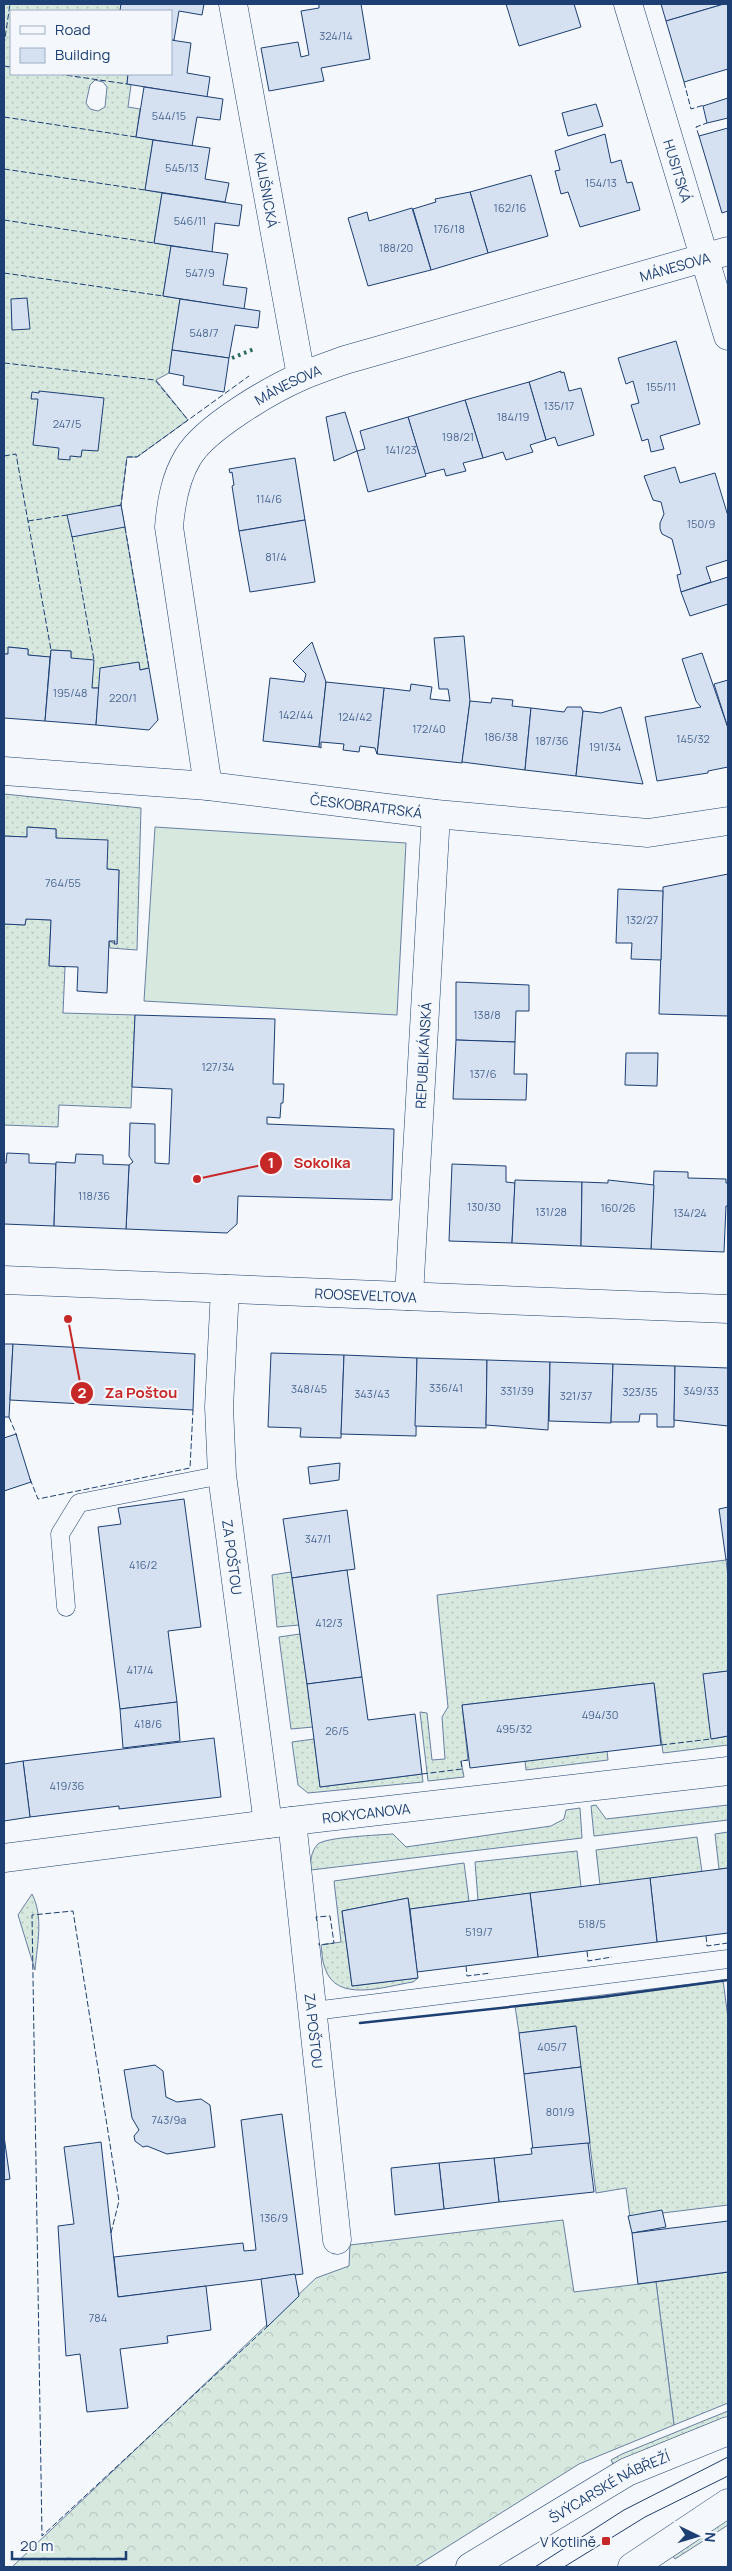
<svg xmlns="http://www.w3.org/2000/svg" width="732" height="2571" font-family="Manrope,sans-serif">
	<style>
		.grass { fill: url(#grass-dots); stroke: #687fa3; fill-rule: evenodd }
		.forest { fill: url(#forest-crowns); stroke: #687fa3 }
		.pitch { fill: #d7e8df; stroke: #687fa3 }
		.building { fill: #d5e0f0; stroke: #1d3f73 }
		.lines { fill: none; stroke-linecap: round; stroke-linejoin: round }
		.lane-casing { stroke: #1d3f73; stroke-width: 19 }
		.street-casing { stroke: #1d3f73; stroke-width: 29 }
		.secondary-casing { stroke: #1d3f73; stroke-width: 29 }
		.lane { stroke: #f4f7fb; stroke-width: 18 }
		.street { stroke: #f4f7fb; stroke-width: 28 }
		.secondary { stroke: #f4f7fb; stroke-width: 28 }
		.tram { stroke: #1d3f73; stroke-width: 1 }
		.hedge { stroke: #2c6c60; stroke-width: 4; stroke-dasharray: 2.5 4; stroke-linecap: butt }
		.fence { stroke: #1d3f73; stroke-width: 1; stroke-dasharray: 6 2.5; stroke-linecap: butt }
		.wall { stroke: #1d3f73; stroke-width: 2.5 }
		.poi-dot { fill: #c62828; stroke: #f4f7fb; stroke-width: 2 }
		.labels { text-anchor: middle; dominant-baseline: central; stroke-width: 4; stroke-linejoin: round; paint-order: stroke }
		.number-label { font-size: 11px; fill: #4b6792 }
		.street-label { font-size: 14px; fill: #1d3f73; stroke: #f4f7fb }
		.poi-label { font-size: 14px; fill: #1d3f73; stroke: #f4f7fb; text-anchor: end }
		.leader { fill: none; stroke: #c62828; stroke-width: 2 }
		.callout-dot { fill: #c62828; stroke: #f4f7fb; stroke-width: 2 }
		.mark-label { font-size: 15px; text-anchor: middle; font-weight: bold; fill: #fff }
		.callout-label { font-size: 15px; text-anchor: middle; font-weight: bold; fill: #c62828; stroke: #f4f7fb; stroke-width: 4; stroke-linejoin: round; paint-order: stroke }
	</style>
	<defs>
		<pattern id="grass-dots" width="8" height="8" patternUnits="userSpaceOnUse" patternTransform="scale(1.25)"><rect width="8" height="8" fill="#d7e8df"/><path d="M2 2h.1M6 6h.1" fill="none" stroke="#b8c8c3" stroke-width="1.8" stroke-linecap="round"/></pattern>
		<pattern id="forest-crowns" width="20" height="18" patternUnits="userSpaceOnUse" patternTransform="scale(1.25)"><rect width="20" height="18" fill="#d7e8df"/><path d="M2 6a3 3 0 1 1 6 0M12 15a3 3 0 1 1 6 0" fill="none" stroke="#b8c8c3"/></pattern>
	</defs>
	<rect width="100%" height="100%" fill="#f4f7fb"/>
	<g class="grass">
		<path d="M4,4H121L120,11H11V74H128L127,84L131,85L128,107L140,109L136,137L153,140L145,190L162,193L154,243L171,246L163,296L180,299L169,373L156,380L188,420L137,457H127L121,505L149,668L140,670L139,663L101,668L99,688H92L71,658V651L51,650L50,657L28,655V649L9,647L8,654H4ZM95,80L103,82L107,87L105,107L98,111L90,109L86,103L90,85Z"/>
		<path d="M4,794L141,808L137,950L110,948L109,941L117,944L119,870L107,869L56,838V829L28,827L27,837L4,836Z"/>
		<path d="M26,919L51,920L49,965L65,967L63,1013L135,1015L131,1108L59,1105L58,1127L4,1125V924L25,925Z"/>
		<path d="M726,1560L728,1577V1671L704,1674L712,1739L728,1736V1745L663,1753L654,1683L462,1705L468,1760L461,1761L464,1777L428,1781L420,1712L427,1713L432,1760L445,1759L442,1717L448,1707L437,1595Z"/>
		<path d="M291,1572L299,1625L277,1627L272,1575Z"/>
		<path d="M300,1634L313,1727L291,1729L279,1637Z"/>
		<path d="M314,1739L320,1787L422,1774L423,1782L308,1793L298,1785L292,1742Z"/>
		<path d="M607,1751L608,1760L526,1770L525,1761Z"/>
		<path d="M596,1805L606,1819L728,1805V1820L594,1836L591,1806Z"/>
		<path d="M580,1808L582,1838L311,1870C310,1861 311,1851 318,1844C326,1837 380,1835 393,1834L406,1847L551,1826L564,1819L566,1810Z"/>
		<path d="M728,1832V1868L719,1869L715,1834Z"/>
		<path d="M697,1837L702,1872L600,1885L596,1850Z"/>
		<path d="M577,1851L581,1887L478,1900L475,1862Z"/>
		<path d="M464,1863L469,1901L410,1909L408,1898L342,1911L352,1986L418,1978L413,1982C386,1986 336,2004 325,1968C322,1961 322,1953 321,1945L341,1942L334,1881Z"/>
		<path d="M32,1894C44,1917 37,1945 35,1970L18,1915Z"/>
		<path d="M723,1980L728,2018V2205L630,2217L626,2188L596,2193L575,2026L519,2033L515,2006Z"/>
		<path d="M728,2272V2403L674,2425L656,2282Z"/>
		<path d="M728,2411V2420L614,2466L611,2460L622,2454Z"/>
		<path d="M728,2517V2525L675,2559L671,2553Z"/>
	</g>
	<path class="forest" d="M563,2220L574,2292L656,2282L674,2425L579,2464L415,2567H12L316,2278L349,2266L350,2245Z"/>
	<path class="pitch" d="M155,827L406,843L397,1015L144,1001Z"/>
	<g class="building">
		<path d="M121,4H204L202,15L179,11L174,40H171V11H120Z"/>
		<path d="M319,4H361L370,59L321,68L324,81L269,91L261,48L298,42L301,57L309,55L301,11L319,8Z"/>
		<path d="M506,4H574L581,27L519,46Z"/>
		<path d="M661,4H724L666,21Z"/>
		<path d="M724,4H728V69L684,82L666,21Z"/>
		<path d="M171,40L191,43L187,73L210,77L207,97L127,84L128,74H171Z"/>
		<path d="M144,87L223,99L220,120L197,117L192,146L136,137Z"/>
		<path d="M728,98V118L707,123L703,106Z"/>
		<path d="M596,104L603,126L568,136L562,113Z"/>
		<path d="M728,128V211L722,213L699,136Z"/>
		<path d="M605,134L611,163L621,160L627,183L632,182L640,210L580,227L568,192L561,194L555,171L560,170L555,151Z"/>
		<path d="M153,140L210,148L205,179L229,183L225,202L145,190Z"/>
		<path d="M531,175L548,236L488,253L470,192Z"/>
		<path d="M470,192L488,253L431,270L413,209L436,202L435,199Z"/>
		<path d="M162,193L242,205L239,226L215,223L212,252L154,243Z"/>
		<path d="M412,208L431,270L368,286L348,218L367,212L369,221Z"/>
		<path d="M171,246L228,254L223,285L247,288L244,309L163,296Z"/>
		<path d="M27,298L30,329L12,330L11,299Z"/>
		<path d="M180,299L260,311L258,328L235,325L229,358L172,350Z"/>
		<path d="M676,341L700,424L660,436L664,449L651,452L648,439L642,441L631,405L639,403L633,381L626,384L618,358Z"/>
		<path d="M172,350L229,358L224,392L183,385L184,376L169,373Z"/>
		<path d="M561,371V373L564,372L569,391L581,388L594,435L558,446L555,437L546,440L529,382Z"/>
		<path d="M529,382L546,440L530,445L533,452L506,460L503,452L483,458L465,400Z"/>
		<path d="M39,391L104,398L98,451L82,450L81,457L70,456V460L58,459L59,448L33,445L38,399H31L32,392L39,393Z"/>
		<path d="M465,400L483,458L463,463L466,471L446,476L444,469L425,474L408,417Z"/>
		<path d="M345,412L357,451L334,461L326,417Z"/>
		<path d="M408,417L426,476L368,492L357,451L365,449L360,431Z"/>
		<path d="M295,458L305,520L239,531L232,486L234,485L232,472L230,473L229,469Z"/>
		<path d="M675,467L680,483L715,473L728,516V560L706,567L711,582L681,592L677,575L681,574L672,539L662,534L660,529V523L664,514L661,502L653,500L644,476Z"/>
		<path d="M121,505L125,527L72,537L67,515Z"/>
		<path d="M305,520L315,582L250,592L239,531Z"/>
		<path d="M728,577V604L690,616L681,592Z"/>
		<path d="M464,636L470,701L462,763L377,754L384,688L410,691L411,684L432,687L430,699L450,701L448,689H439L434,638Z"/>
		<path d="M312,642L326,682L319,747L263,741L270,678L304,682L306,674L293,661Z"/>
		<path d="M8,647L28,649V655L50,657L45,721L4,718V654H8Z"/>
		<path d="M51,650L71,651V658L94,660L92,688H99L96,725L45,721Z"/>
		<path d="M702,653L728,728V767L708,771V773L657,781L645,717L701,707L696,701L682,659Z"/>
		<path d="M139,662L140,670L149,668L158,720L149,730L96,725L100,668Z"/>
		<path d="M728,680V728L714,684Z"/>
		<path d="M326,682L384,688L377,754L375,748L360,746L359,752L343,750L344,744L321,742V748L319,747Z"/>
		<path d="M492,698L513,700L512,706L531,708L525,770L462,762L470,701L491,703Z"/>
		<path d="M567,707H581L583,711L576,776L525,770L531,708L564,712Z"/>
		<path d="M621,707L643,784L576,776L583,711L601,713Z"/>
		<path d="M27,827L56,829V838L108,840L107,869L119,870L117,944H114L115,941H109L107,993L77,991L78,967L49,966L51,920L26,919L25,925L4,924V836L27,837Z"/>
		<path d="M728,874V1016L659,1014L663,887Z"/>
		<path d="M618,889L663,891L661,960L631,959L632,943H616Z"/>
		<path d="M456,982L529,985V1011H516L515,1042L456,1040Z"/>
		<path d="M135,1015L275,1019L273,1084H284L283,1103H281L280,1118L267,1117V1124L394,1129L392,1200L238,1196L237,1224L227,1233L126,1229L129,1165L133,1162L129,1156L130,1123L155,1124V1163L169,1164L172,1089L132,1087Z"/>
		<path d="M456,1040L515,1042L514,1074H527L526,1100L453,1099Z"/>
		<path d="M626,1053H658L657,1086L625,1085Z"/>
		<path d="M7,1153L29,1154V1163L56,1164L54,1226L4,1224V1163H6Z"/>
		<path d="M76,1154L103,1155V1164L129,1165L126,1229L54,1226L56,1162L75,1163Z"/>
		<path d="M452,1164L506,1166V1182L515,1183L512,1243L449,1241Z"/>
		<path d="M654,1171L688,1172V1178L726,1179V1183H728V1206H726L724,1252L651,1249Z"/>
		<path d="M515,1180L582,1182L581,1246L512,1243Z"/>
		<path d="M608,1180L654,1185L651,1249L581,1246L582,1182L608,1183Z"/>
		<path d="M4,1344H13L9,1417H4Z"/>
		<path d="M13,1344L195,1354L193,1410L10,1400Z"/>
		<path d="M271,1353L344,1355L341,1438L300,1437L301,1428L268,1427Z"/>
		<path d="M344,1355L417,1358L416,1436L341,1434Z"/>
		<path d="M417,1358L487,1360L486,1428L415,1426Z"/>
		<path d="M487,1360L550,1362L548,1430L486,1425Z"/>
		<path d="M550,1362L613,1364L611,1423L549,1421Z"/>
		<path d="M613,1364L675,1366L674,1427H657V1414H640L639,1422H611Z"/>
		<path d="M675,1366L728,1368V1426L674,1420Z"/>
		<path d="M16,1434L31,1482L4,1491V1438Z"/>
		<path d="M340,1463L339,1480L310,1484L308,1467Z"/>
		<path d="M184,1499L201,1627L168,1631L177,1702L120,1709L98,1527L121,1524L118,1508Z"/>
		<path d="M728,1507V1559L726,1560L719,1509Z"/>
		<path d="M347,1510L355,1569L292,1578L283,1519Z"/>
		<path d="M347,1570L362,1677L307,1684L292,1578Z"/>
		<path d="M728,1671V1736L711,1739L703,1674Z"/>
		<path d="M362,1677L368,1720L415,1714L422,1774L320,1787L307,1684Z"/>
		<path d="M654,1683L661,1745L470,1768L462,1705Z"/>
		<path d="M177,1702L180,1741L123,1748L120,1709Z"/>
		<path d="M214,1738L221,1797L119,1809V1806L30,1817L23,1761Z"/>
		<path d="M23,1761L30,1817L4,1821V1764Z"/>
		<path d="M728,1868V1933L657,1942L650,1878Z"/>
		<path d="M650,1878L657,1942L538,1957L530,1893Z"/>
		<path d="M530,1893L538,1957L417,1972L410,1909Z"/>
		<path d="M408,1898L418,1978L352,1986L342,1911Z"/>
		<path d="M576,2026L581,2067L524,2074L519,2033Z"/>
		<path d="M155,2065L163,2071L166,2097L177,2102L201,2099L210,2105L215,2147L167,2154L147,2146L143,2147L135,2141L134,2136L139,2130L132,2118L124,2070Z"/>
		<path d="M581,2067L590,2143L533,2150L524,2074Z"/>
		<path d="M282,2114L303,2274L118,2297L114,2257L243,2243L244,2251L256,2250L241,2120Z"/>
		<path d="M4,2136L10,2179L4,2180Z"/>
		<path d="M101,2142L118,2297L206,2286L211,2330L167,2336L168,2343L120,2349L128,2408L87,2412L80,2354L66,2356L58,2226L74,2224L64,2147Z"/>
		<path d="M588,2143L594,2192L499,2202L494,2158L532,2154L531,2148Z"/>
		<path d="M494,2158L499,2202L444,2209L439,2163Z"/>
		<path d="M439,2163L444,2209L395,2215L391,2168Z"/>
		<path d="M662,2210L666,2227L632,2233L628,2216Z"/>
		<path d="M728,2221V2272L638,2284L632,2233Z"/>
		<path d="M295,2274L299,2296L267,2327L261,2279Z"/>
	</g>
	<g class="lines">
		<g class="lane-casing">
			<g id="lane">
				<path d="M66,1607L60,1534L79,1503L222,1475"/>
				<path d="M314,2011L728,1959"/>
			</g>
		</g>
		<g class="street-casing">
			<g id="street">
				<path id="s1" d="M233,4L301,376"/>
				<path id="s2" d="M628,4L728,336"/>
				<path id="s3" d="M4,771L208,786L436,814L648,833L728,821"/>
				<path id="s4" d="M208,786L169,527C171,503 175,478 188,457C205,428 270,390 302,376C316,370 331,365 345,360L728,251"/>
				<path id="s5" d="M225,1289L219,1407L222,1475L268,1824"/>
				<path id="s6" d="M409,1296L436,814"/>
				<path id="s7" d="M292,1821L337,2240"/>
				<path id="s8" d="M4,1858L292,1821L728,1771"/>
				<path id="s9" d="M470,2567L627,2472L728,2431"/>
				<path d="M632,2567L728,2503"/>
			</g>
		</g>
		<g class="secondary-casing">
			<g id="secondary">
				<path id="s10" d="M4,1280L728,1309"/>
			</g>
		</g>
		<use href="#lane" class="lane"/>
		<use href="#street" class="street"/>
		<use href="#secondary" class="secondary"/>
		<g class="tram">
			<path d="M535,2567L624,2510L728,2457"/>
			<path d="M564,2567L645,2517L728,2476"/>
		</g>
		<path class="hedge" d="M232,358L254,349"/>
		<g class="fence">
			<path d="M4,45L10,4"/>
			<path d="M4,66L11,67"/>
			<path d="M58,74L127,84"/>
			<path d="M684,82L691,109L704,105"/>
			<path d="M4,117L136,137"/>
			<path d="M699,136L696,127L707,123"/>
			<path d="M4,169L145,190"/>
			<path d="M4,220L154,243"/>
			<path d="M4,273L163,296"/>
			<path d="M4,363L155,380L188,420"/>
			<path d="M4,456L16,454L51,650"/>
			<path d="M118,506L121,505L127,457H137L249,376"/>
			<path d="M28,521L67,515"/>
			<path d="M125,527L149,668"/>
			<path d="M72,536L94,660"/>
			<path d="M9,1417L17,1436"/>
			<path d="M30,1479L38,1499L190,1468L193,1410"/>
			<path d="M661,1745L711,1739"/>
			<path d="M422,1774L462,1769L461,1761L468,1760"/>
			<path d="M317,1921L316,1917L330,1916L334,1943L319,1945V1943"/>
			<path d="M706,1936L707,1946L728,1943"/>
			<path d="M587,1951L588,1961L612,1957"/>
			<path d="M466,1966L467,1976L491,1973"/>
			<path d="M111,2233L119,2201L73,1911L32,1915L42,2536L267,2327"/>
		</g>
		<path class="wall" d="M360,2023L602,1997L728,1980"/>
	</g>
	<rect class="poi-dot" x="601" y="2536" width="10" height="10" rx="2.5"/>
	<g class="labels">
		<g class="number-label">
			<text x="336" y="35">324/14</text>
			<text x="169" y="115">544/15</text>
			<text x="182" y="167">545/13</text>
			<text x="601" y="182">154/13</text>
			<text x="510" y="207">162/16</text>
			<text x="190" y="220">546/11</text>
			<text x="449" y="228">176/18</text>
			<text x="396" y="247">188/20</text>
			<text x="200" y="272">547/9</text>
			<text x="204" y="332">548/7</text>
			<text x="661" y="386">155/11</text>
			<text x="559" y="405">135/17</text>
			<text x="513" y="416">184/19</text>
			<text x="67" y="423">247/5</text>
			<text x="458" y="436">198/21</text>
			<text x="401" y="449">141/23</text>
			<text x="269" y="498">114/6</text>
			<text x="701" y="523">150/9</text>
			<text x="276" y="556">81/4</text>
			<text x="70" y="692">195/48</text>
			<text x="123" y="697">220/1</text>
			<text x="296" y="714">142/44</text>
			<text x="355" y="716">124/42</text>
			<text x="429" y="728">172/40</text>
			<text x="501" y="736">186/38</text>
			<text x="693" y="738">145/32</text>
			<text x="552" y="740">187/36</text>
			<text x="605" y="746">191/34</text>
			<text x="63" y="882">764/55</text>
			<text x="642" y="919">132/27</text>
			<text x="487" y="1014">138/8</text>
			<text x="218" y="1066">127/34</text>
			<text x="483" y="1073">137/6</text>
			<text x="94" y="1195">118/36</text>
			<text x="484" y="1206">130/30</text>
			<text x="618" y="1207">160/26</text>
			<text x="551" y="1211">131/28</text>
			<text x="690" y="1212">134/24</text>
			<text x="446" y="1387">336/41</text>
			<text x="309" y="1388">348/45</text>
			<text x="517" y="1390">331/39</text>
			<text x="701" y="1390">349/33</text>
			<text x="640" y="1391">323/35</text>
			<text x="372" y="1393">343/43</text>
			<text x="576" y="1395">321/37</text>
			<text x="318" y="1538">347/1</text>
			<text x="143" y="1564">416/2</text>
			<text x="329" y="1622">412/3</text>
			<text x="140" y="1669">417/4</text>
			<text x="600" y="1714">494/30</text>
			<text x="148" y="1723">418/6</text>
			<text x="514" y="1728">495/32</text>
			<text x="337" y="1730">26/5</text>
			<text x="67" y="1785">419/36</text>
			<text x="592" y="1923">518/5</text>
			<text x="479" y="1931">519/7</text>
			<text x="552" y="2046">405/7</text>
			<text x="560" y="2111">801/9</text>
			<text x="169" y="2119">743/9a</text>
			<text x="274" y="2217">136/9</text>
			<text x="98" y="2317">784</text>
		</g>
		<g class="street-label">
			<text stroke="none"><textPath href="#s2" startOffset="174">HUSITSKÁ</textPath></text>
			<text stroke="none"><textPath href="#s1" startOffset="189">KALIŠNICKÁ</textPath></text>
			<text stroke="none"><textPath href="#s4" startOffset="865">MÁNESOVA</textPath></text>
			<text stroke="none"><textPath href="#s4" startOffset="460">MÁNESOVA</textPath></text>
			<text stroke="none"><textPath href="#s3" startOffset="364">ČESKOBRATRSKÁ</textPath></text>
			<text stroke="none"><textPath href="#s6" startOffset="241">REPUBLIKÁNSKÁ</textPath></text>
			<text stroke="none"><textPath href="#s10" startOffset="362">ROOSEVELTOVA</textPath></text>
			<text stroke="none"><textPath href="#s5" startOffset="269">ZA POŠTOU</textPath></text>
			<text stroke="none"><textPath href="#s8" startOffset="365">ROKYCANOVA</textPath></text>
			<text stroke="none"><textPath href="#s7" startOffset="211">ZA POŠTOU</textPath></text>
			<text stroke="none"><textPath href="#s9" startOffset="161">ŠVÝCARSKÉ NÁBŘEŽÍ</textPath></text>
		</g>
		<g class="poi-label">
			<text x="596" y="2541">V Kotlině</text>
		</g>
	</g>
	<path class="leader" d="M197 1179L271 1163M68 1319L82 1393"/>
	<g class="callout-dot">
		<circle cx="197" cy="1179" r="5"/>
		<circle cx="68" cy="1319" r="5"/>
		<circle cx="271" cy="1163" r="12"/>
		<circle cx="82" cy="1393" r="12"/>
	</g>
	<g class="mark-label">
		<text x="271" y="1168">1</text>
		<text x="82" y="1398">2</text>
	</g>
	<g class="callout-label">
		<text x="322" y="1168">Sokolka</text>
		<text x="141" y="1398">Za Poštou</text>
	</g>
	<rect width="732" height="2571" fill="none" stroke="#1d3f73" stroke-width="10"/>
	<rect x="10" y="10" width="162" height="65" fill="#f4f7fb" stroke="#9eadc5"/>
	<rect x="20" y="26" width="25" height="8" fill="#f4f7fb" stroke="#9eadc5"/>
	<text x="55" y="35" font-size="15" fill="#1d3f73">Road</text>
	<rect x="20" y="48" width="25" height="15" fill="#d5e0f0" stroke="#9eadc5"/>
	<text x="55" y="60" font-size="15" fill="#1d3f73">Building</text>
	<g transform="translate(697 2536) rotate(95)" stroke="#f4f7fb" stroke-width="4" paint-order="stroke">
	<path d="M0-4L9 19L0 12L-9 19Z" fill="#1d3f73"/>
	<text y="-8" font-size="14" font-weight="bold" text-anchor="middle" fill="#1d3f73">N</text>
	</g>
	<path d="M12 2551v8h114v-8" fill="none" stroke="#1d3f73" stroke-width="2.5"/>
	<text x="20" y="2551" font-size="15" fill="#1d3f73" stroke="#f4f7fb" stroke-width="4" paint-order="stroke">20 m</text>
</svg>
